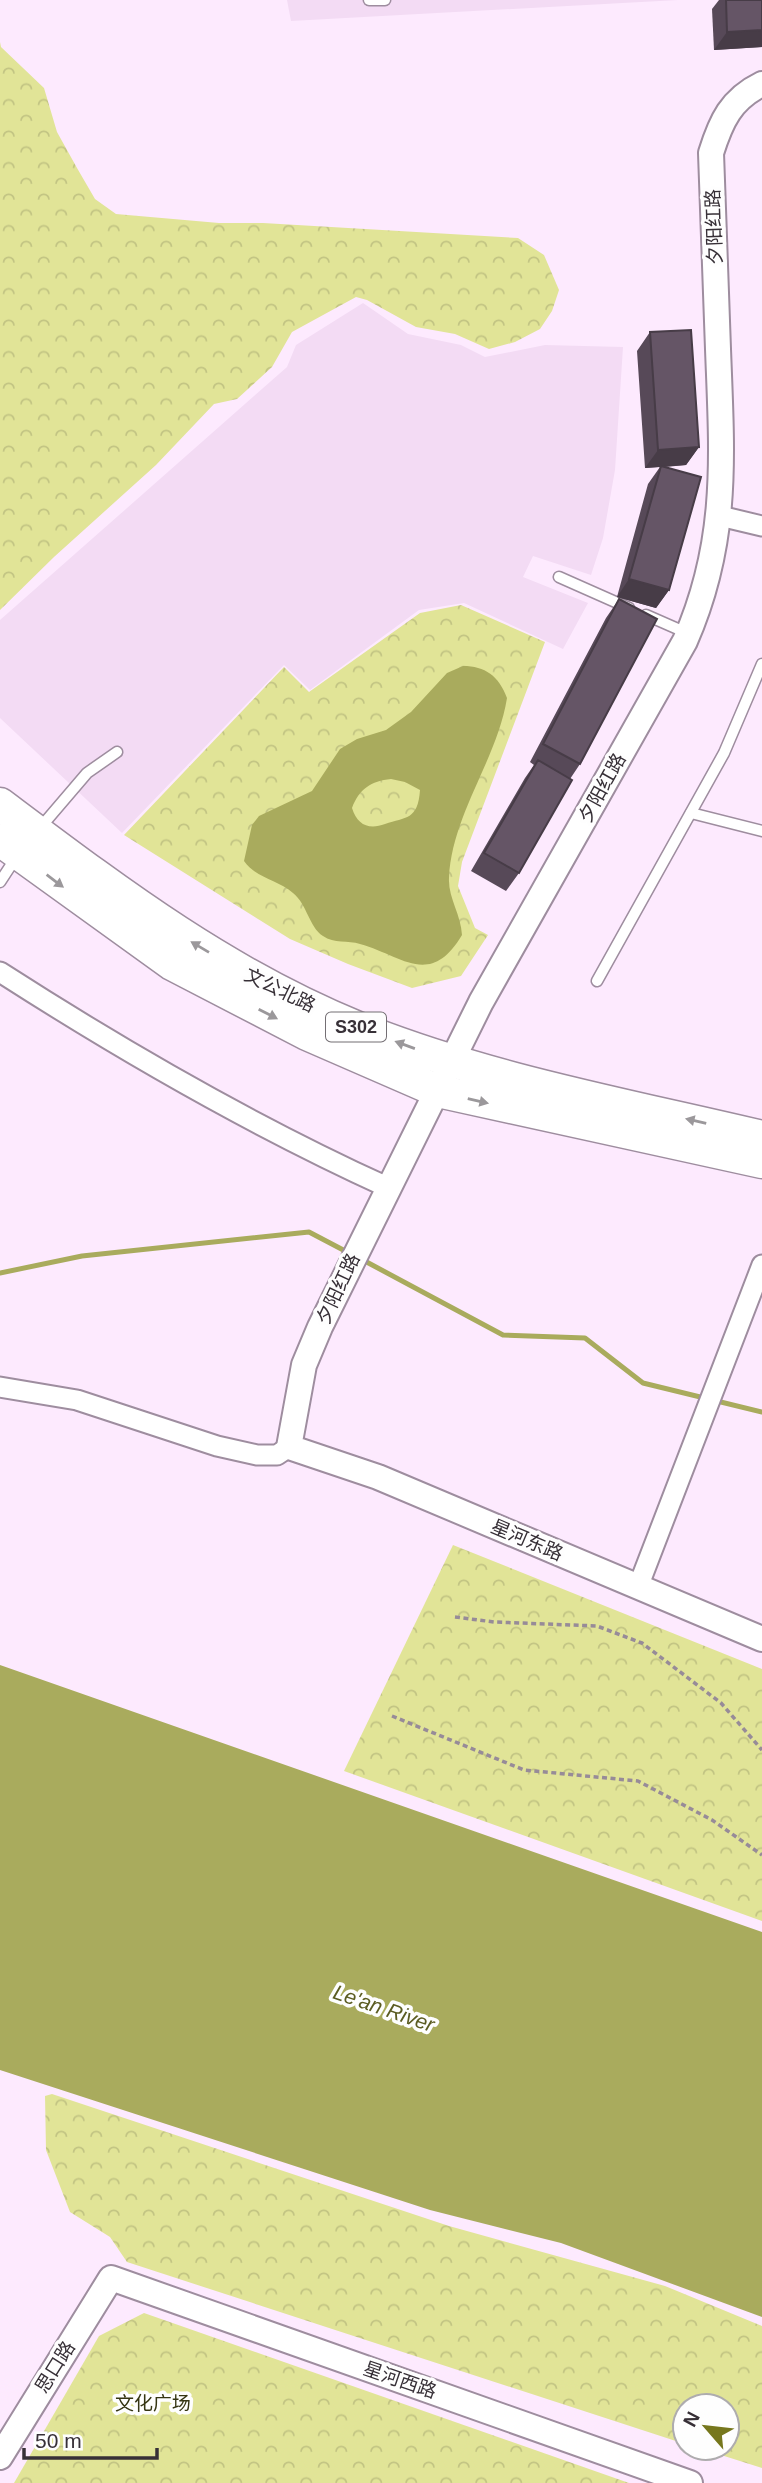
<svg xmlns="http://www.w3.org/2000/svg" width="762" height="2483" font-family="Helvetica,'Noto Sans SC',sans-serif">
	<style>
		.built { fill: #f3dbf4 }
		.forest { fill: url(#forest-crowns) }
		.water { fill: #a9ab5d; fill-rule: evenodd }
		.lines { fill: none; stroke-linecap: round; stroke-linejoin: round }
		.stream { stroke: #a9ab5d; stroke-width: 5 }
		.service-casing { stroke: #9e8d9f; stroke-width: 13 }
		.minor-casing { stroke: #9e8d9f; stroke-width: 23 }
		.tertiary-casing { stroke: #9e8d9f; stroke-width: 28 }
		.primary-casing { stroke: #9e8d9f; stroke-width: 35 }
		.path { stroke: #978b98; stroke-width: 3.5; stroke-dasharray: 5 3.5; stroke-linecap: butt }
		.service { stroke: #fff; stroke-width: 10 }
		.minor { stroke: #fff; stroke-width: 19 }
		.tertiary { stroke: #fff; stroke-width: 24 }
		.primary { stroke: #fff; stroke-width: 32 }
		.wall { fill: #574958 }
		.shaded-wall { fill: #473c47 }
		.building { fill: #655566; stroke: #473c47; stroke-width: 2 }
		.oneway { fill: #9b989b }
		.labels { text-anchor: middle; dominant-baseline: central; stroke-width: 7; stroke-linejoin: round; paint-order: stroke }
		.shield { fill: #fefefe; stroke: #736e73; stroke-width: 2 }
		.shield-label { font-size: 18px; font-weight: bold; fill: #373037 }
		.street-label { font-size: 19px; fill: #373037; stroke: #fefefe }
		.park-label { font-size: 19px; fill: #353513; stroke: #fefefe }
		.water-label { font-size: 21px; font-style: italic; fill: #5b5c22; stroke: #fefefe }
	</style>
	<defs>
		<pattern id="forest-crowns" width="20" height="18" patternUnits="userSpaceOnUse" patternTransform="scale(1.75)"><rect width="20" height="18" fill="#e1e497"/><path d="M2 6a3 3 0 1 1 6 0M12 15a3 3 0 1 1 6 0" fill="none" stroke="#c2c483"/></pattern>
	</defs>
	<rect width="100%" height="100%" fill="#fdeafe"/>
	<g class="built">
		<path d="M287,0H678L291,21Z"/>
		<path d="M363,303L408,334L461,345L485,357L545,345L623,347L615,470L603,538L591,575L533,556L523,577L588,603L563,649L464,603L419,610L310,690L284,665L122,833L0,718V620L287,367L296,345Z"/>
	</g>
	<g class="forest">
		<path d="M0,42L1,47L44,88L57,132L77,168L95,199L116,214L219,223H263L518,238L544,255L559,290L552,311L540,329L515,342L489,349L455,334L416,327L367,300L356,297L292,332L272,367L237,399L214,404L156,465L54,557L0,610Z"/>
		<path d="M461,605L545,642L462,862L458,886L475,928L488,935L461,976L412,988L348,964L290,939L124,835L284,667L309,692L420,613Z"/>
		<path d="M453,1545L762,1669V1921L344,1771Z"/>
		<path d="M52,2094L449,2226L665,2286L762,2326V2468L699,2448H727V2406H685V2444L127,2262L110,2237L70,2212L46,2150L45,2096Z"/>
		<path d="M144,2313L629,2483H14L99,2336Z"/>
	</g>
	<g class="water">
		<path d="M463,666C485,666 499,676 507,698C497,760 452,814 449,878C448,898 461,914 462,935C430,989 401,955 360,944C348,940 334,944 323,936C309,927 307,904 293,893C277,879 257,879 244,861L252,825L259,816L312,791L340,749L357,739L386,730L411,712L447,673ZM391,779L405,782L420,790C418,820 406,817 385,824C369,830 357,825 352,808C359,789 371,781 391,779Z"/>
		<path d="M0,1665L762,1932V2317L561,2243L430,2210L0,2070Z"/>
	</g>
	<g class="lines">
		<g class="stream">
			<path d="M361,1259L503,1335L585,1338L643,1383L762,1412"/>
			<path d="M0,1273L82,1256L309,1232L349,1253"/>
		</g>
		<g class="service-casing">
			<g id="service">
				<path d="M369,0H385"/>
				<path d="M559,577L629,608"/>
				<path d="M646,615L687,633"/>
				<path d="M691,813L762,831"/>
				<path d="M40,828L87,773L117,752"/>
				<path d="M0,882L17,856"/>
				<path d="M597,981L724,753L762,664"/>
			</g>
		</g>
		<g class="minor-casing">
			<g id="minor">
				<path d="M720,516L762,526"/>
				<path d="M0,972C126,1053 251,1125 387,1187"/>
				<path d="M0,1387L77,1400L217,1446L257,1455H277L289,1447"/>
				<path d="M638,1587L762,1265"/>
			</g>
		</g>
		<g class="tertiary-casing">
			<g id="tertiary">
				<path d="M762,84C731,99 721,121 711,153C713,218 716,284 718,349C722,456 729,541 685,641L481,1002L320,1327L304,1365L289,1447L378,1477L762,1639"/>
				<path d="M0,2457L111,2278L690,2483"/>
			</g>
		</g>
		<g class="primary-casing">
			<g id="primary">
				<path d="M0,804C116,891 223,973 358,1028C488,1080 627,1105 762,1137"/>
				<path d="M0,840L172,964L307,1034L438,1091L762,1162"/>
			</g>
		</g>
		<g class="path">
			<path d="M455,1617L494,1622L597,1626L642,1643L721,1703L762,1750"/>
			<path d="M392,1716L524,1770L638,1781L712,1820L762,1855"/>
		</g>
		<use href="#service" class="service"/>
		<use href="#minor" class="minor"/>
		<use href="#tertiary" class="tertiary"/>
		<use href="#primary" class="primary"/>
	</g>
	<g class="wall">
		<path d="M719,0H762V47L714,50L712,9Z"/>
		<path d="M650,332L699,447L686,465L665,467L669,590L656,608L617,597L648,484L660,467L645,468L637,351Z"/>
		<path d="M619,599L580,764L570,779L519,873L506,891L471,871L525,778L534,765L530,762L606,618Z"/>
	</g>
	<g class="shaded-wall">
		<path d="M762,30V47L714,50L727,32Z"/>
		<path d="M699,447L686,465L645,468L658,450Z"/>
		<path d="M629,579L669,590L656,608L617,597Z"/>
	</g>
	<g class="building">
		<path d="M726,0H762V30L727,32Z"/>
		<path d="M691,330L699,447L658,450L650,332Z"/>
		<path d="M661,466L701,477L669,590L629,579Z"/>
		<path d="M619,599L657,619L580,764L543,744Z"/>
		<path d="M538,760L572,780L519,873L484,853Z"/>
	</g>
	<defs><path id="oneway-solid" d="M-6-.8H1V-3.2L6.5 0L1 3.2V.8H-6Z" transform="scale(1.75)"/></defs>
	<g class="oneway">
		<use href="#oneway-solid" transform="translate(55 881) rotate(37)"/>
		<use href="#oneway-solid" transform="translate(200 947) rotate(-149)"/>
		<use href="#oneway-solid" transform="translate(268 1014) rotate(27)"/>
		<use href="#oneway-solid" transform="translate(405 1045) rotate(-160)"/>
		<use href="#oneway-solid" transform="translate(478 1101) rotate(13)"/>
		<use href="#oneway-solid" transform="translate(696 1121) rotate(-167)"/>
	</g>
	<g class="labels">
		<rect class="shield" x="326" y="1012.5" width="60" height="29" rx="5"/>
		<g class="shield-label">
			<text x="356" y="1027">S302</text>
		</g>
		<g class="street-label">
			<text transform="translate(714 227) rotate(-92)">夕阳红路</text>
			<text transform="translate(602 788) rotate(-61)">夕阳红路</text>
			<text transform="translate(280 990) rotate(26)">文公北路</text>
			<text transform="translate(338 1289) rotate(-65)">夕阳红路</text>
			<text transform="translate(527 1540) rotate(23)">星河东路</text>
			<text transform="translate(55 2367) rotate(-58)">思口路</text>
			<text transform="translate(400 2380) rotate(19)">星河西路</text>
		</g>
		<g class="park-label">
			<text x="153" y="2403">文化广场</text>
		</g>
		<g class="water-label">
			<text transform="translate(384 2008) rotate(19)">Le'an River</text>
		</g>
	</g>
	<g transform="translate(706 2427) rotate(298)"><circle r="33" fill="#fefefe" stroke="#aeacae" stroke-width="2"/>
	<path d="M0-5L12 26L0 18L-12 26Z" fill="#76771d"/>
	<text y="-10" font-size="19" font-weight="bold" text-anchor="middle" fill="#373037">N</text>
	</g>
	<path d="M24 2448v10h133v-10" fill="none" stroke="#373037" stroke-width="3.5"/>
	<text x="35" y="2448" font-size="21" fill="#373037" stroke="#fefefe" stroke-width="5" paint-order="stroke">50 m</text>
</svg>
